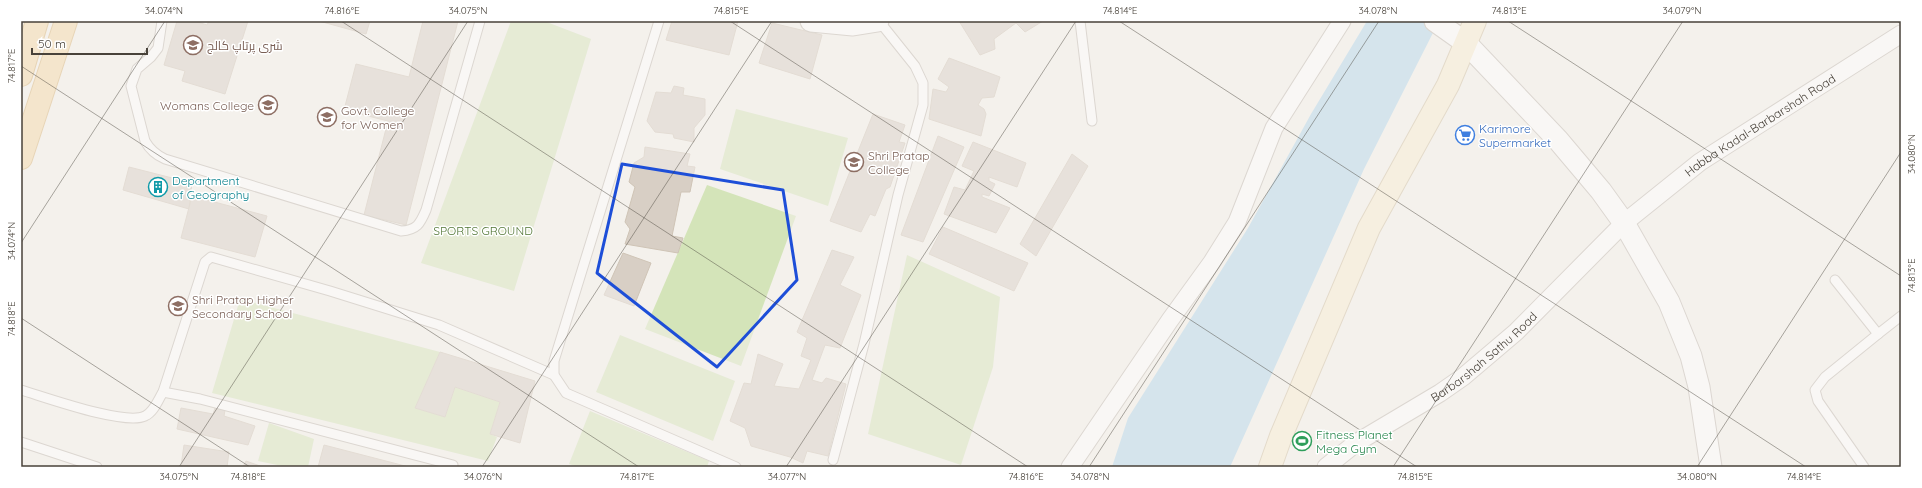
<svg xmlns="http://www.w3.org/2000/svg" width="1922" height="488" font-family="Quicksand,Cairo,sans-serif">
	<style>
		.green { fill: #d4e4b9 }
		.water { fill: #afd6ea }
		.building { fill: #d8cfc5; stroke: #cfc4b6 }
		.lines { fill: none; stroke-linecap: round; stroke-linejoin: round }
		.service-casing { stroke: #bfb8af; stroke-width: 11 }
		.minor-casing { stroke: #bfb8af; stroke-width: 19 }
		.tertiary-casing { stroke: #bfb8af; stroke-width: 23 }
		.secondary-casing { stroke: #cfc0a0; stroke-width: 24 }
		.primary-casing { stroke: #d8b476; stroke-width: 24 }
		.service { stroke: #fff; stroke-width: 9 }
		.minor { stroke: #fff; stroke-width: 17 }
		.tertiary { stroke: #fff; stroke-width: 21 }
		.secondary { stroke: #f9edd1; stroke-width: 22 }
		.primary { stroke: #f4d8a5; stroke-width: 22 }
		.marked { fill: none; stroke: #1d4ed8; stroke-width: 3; stroke-linejoin: round }
		.ticks { fill: none; stroke: #48423a; stroke-width: 1; stroke-opacity: 0.45 }
		.labels { text-anchor: middle; dominant-baseline: central; stroke-width: 3; stroke-linejoin: round; paint-order: stroke }
		.education-label { font-size: 12px; fill: #785e54; stroke: #fff; text-anchor: start }
		.street-label { font-size: 12px; fill: #48423a; stroke: #fff }
		.shop-label { font-size: 12px; fill: #366cbe; stroke: #fff; text-anchor: start }
		.culture-label { font-size: 12px; fill: #0d838f; stroke: #fff; text-anchor: start }
		.park-label { font-size: 12px; fill: #507533; stroke: #fff }
		.leisure-label { font-size: 12px; fill: #27864d; stroke: #fff; text-anchor: start }
		.neatline { fill: none; stroke: #48423a; stroke-width: 1.5 }
		.ticks-label { font-size: 10px; text-anchor: middle; fill: #48423a }
	</style>
	<rect width="100%" height="100%" fill="#f4f1ec"/>
	<g class="green">
		<path d="M511,21H544L591,39L514,291L421,263Z"/>
		<path d="M736,109L848,138L828,206L720,169Z"/>
		<path d="M707,185L796,216L741,366L645,329Z"/>
		<path d="M907,255L1000,297L993,367L961,465L868,434Z"/>
		<path d="M240,299L440,352L415,408L445,417L455,387L500,402L490,434L497,437L488,461L212,393Z"/>
		<path d="M620,335L735,381L713,441L596,392Z"/>
		<path d="M590,411L709,461L707,467H578L569,464Z"/>
		<path d="M269,423L314,439L308,467H287L258,461Z"/>
	</g>
	<path class="water" d="M1367,21H1439L1364,169L1230,467H1112L1128,418L1248,228L1311,114Z"/>
	<g class="building">
		<path d="M177,21H194L207,25L209,21H248L225,94L182,81L185,71L164,65Z"/>
		<path d="M319,21H370L366,34Z"/>
		<path d="M423,21H458L406,225L364,215L388,121L344,110L356,64L409,77Z"/>
		<path d="M672,21H738L729,55L666,40Z"/>
		<path d="M959,21H1043L1025,32L1016,23L994,39L995,49L980,55Z"/>
		<path d="M772,23L822,35L810,79L759,63Z"/>
		<path d="M949,58L1000,77L994,97L982,98L978,105L984,109L986,114L981,136L929,119L933,89L946,92L949,87L938,79Z"/>
		<path d="M674,86L684,88L683,95L705,99V115L694,128V142L674,138L673,134L655,132L647,121L656,92L671,93Z"/>
		<path d="M873,114L905,125L899,142L905,143L890,187L886,189L875,216L870,214L861,232L830,221Z"/>
		<path d="M938,136L964,147L923,242L901,235Z"/>
		<path d="M973,142L1026,163L1017,187L989,177V181L995,184L989,196L982,194V197L1010,208L996,233L944,214L954,187L965,190L974,171L962,166Z"/>
		<path d="M645,147L690,154L687,166L695,167L690,192H681L672,236L683,238L678,253L625,244L630,229L625,222L635,187L629,182L634,163L644,157Z"/>
		<path d="M1072,154L1088,166L1036,256L1020,244Z"/>
		<path d="M129,167L192,183L189,209L123,190Z"/>
		<path d="M192,196L267,216L255,257L181,238Z"/>
		<path d="M943,227L1028,263L1014,291L929,254Z"/>
		<path d="M832,250L854,257L840,285L861,295L840,348L825,345L812,380L822,383L826,378L846,384L828,456L807,451L803,463L790,457L751,446L745,428L730,421L744,383L751,384L758,354L783,364L774,386L799,389L811,360L801,356L807,338L797,332Z"/>
		<path d="M623,253L651,263L634,306L604,295Z"/>
		<path d="M440,352L535,381L520,443L490,434L500,402L455,387L445,417L415,408Z"/>
		<path d="M181,408L213,414L215,408L225,410L224,416L255,426L248,445L177,429Z"/>
		<path d="M184,445L229,452L227,467L181,466Z"/>
		<path d="M324,445L409,467H318Z"/>
		<path d="M246,461L263,467H243Z"/>
	</g>
	<g class="lines">
		<g class="service-casing">
			<g id="service">
				<path d="M162,21L158,48L151,57L137,69L131,86L145,141C150,150 156,155 165,159L401,231C417,230 420,224 426,210L480,21"/>
				<path d="M659,21L554,361V375L566,393L736,467"/>
				<path d="M1080,21L1092,121"/>
				<path d="M1835,280L1878,334L1901,316"/>
				<path d="M21,390C45,397 125,426 145,416C154,412 158,400 163,392L205,262L211,257L330,291L439,325L554,375"/>
				<path d="M163,392L200,399L453,465"/>
				<path d="M21,442L97,467"/>
				<path d="M833,460L864,344L898,195L923,105V83L915,66L879,21"/>
				<path d="M1864,467L1818,401L1815,390L1825,377L1878,334"/>
			</g>
		</g>
		<g class="minor-casing">
			<g id="minor">
				<path d="M1070,467L1170,320L1212,262L1237,222L1274,128L1342,21"/>
				<path id="s1" d="M1326,467L1356,443L1440,393L1463,377L1516,332L1624,223L1700,162L1901,34"/>
			</g>
		</g>
		<g class="tertiary-casing">
			<g id="tertiary">
				<path d="M811,21L853,25L878,21"/>
				<path d="M1435,21L1466,43L1558,140L1601,191L1624,223L1669,302L1691,356L1699,387L1711,467"/>
			</g>
		</g>
		<g class="secondary-casing">
			<path id="secondary" d="M1270,467L1281,436L1369,228L1448,85L1475,21"/>
		</g>
		<g class="primary-casing">
			<g id="primary">
				<path d="M21,75L37,21"/>
				<path d="M21,158L66,21"/>
			</g>
		</g>
		<use href="#service" class="service"/>
		<use href="#minor" class="minor"/>
		<use href="#tertiary" class="tertiary"/>
		<use href="#secondary" class="secondary"/>
		<use href="#primary" class="primary"/>
	</g>
	<path d="M0 0H1922V488H0ZM622,164L783,190L797,280L717,367L597,273Z" fill="#f4f1ec" fill-opacity=".55" fill-rule="evenodd"/>
	<path class="marked" d="M622,164L783,190L797,280L717,367L597,273Z"/>
	<path class="ticks" d="M341,21L1028,467M730,21L1417,467M1119,21L1806,467M1508,21L1901,276M1897,21L1901,24M21,66L639,467M21,243L165,21M21,318L250,467M179,467L468,21M482,467L772,21M786,467L1076,21M1089,467L1379,21M1393,467L1683,21M1697,467L1901,152"/>
	<defs>
		<g id="university-ring" transform="scale(1)"><circle r="9.5" fill="#fff" stroke="#8d6e63" stroke-width="1.5"/><path d="M0-5L7-2L0 1L-7-2ZM-4 1L0 2.5L4 1V4Q0 6-4 4Z" fill="#8d6e63"/></g>
		<g id="school-ring" transform="scale(1)"><circle r="9.5" fill="#fff" stroke="#8d6e63" stroke-width="1.5"/><path d="M0-5L7-2L0 1L-7-2ZM-4 1L0 2.5L4 1V4Q0 6-4 4Z" fill="#8d6e63"/></g>
		<g id="supermarket-ring" transform="scale(1)"><circle r="9.5" fill="#fff" stroke="#3f7fe0" stroke-width="1.5"/><path d="M-6-5.5h2.5l.6 2H6L4.5 2H-2.5L-4.4-4H-6ZM-1.5 3.2a1.3 1.3 0 1 0 .1 0ZM3 3.2a1.3 1.3 0 1 0 .1 0Z" fill="#3f7fe0"/></g>
		<g id="building-ring" transform="scale(1)"><circle r="9.5" fill="#fff" stroke="#0f9aa8" stroke-width="1.5"/><path d="M-4-6H4V6H1V3H-1V6H-4ZM-2.5-4.3h1.7v1.8h-1.7ZM.8-4.3h1.7v1.8H.8ZM-2.5-1h1.7V.8h-1.7ZM.8-1h1.7V.8H.8Z" fill="#0f9aa8"/></g>
		<g id="stadium-ring" transform="scale(1)"><circle r="9.5" fill="#fff" stroke="#2e9e5b" stroke-width="1.5"/><path d="M0-5a6.5 5 0 1 0 0 10a6.5 5 0 1 0 0-10ZM-3.5-1.8h7v3.6h-7Z" fill="#2e9e5b"/></g>
	</defs>
	<g fill-rule="evenodd">
		<use href="#university-ring" x="193" y="45"/>
		<use href="#school-ring" x="268" y="105"/>
		<use href="#university-ring" x="327" y="117"/>
		<use href="#supermarket-ring" x="1465" y="135"/>
		<use href="#university-ring" x="854" y="162"/>
		<use href="#building-ring" x="158" y="187"/>
		<use href="#school-ring" x="178" y="306"/>
		<use href="#stadium-ring" x="1302" y="441"/>
	</g>
	<g class="labels">
		<g class="education-label">
			<text x="207" y="45">شری پرتاپ کالج</text>
			<text x="254" y="105" text-anchor="end">Womans College</text>
			<text x="341" y="110">Govt. College<tspan x="341" dy="14">for Women</tspan></text>
			<text x="868" y="155">Shri Pratap<tspan x="868" dy="14">College</tspan></text>
			<text x="192" y="299">Shri Pratap Higher<tspan x="192" dy="14">Secondary School</tspan></text>
		</g>
		<g class="street-label">
			<text stroke="none"><textPath href="#s1" startOffset="555">Habba Kadal-Barbarshah Road</textPath></text>
			<text stroke="none"><textPath href="#s1" startOffset="193">Barbarshah Sathu Road</textPath></text>
		</g>
		<g class="shop-label">
			<text x="1479" y="128">Karimore<tspan x="1479" dy="14">Supermarket</tspan></text>
		</g>
		<g class="culture-label">
			<text x="172" y="180">Department<tspan x="172" dy="14">of Geography</tspan></text>
		</g>
		<g class="park-label">
			<text x="483" y="230">SPORTS GROUND</text>
		</g>
		<g class="leisure-label">
			<text x="1316" y="434">Fitness Planet<tspan x="1316" dy="14">Mega Gym</tspan></text>
		</g>
	</g>
	<rect width="1922" height="488" fill="none" stroke="#ffffff" stroke-width="44"/>
	<path d="M32 48v6h115v-6" fill="none" stroke="#48423a" stroke-width="2"/>
	<text x="38" y="48" font-size="12" fill="#48423a" stroke="#ffffff" stroke-width="3" paint-order="stroke">50 m</text>
	<rect x="22" y="22" width="1878" height="444" class="neatline"/>
	<g class="ticks-label">
		<text x="164" y="14">34.074°N</text>
		<text x="342" y="14">74.816°E</text>
		<text x="468" y="14">34.075°N</text>
		<text x="731" y="14">74.815°E</text>
		<text x="1120" y="14">74.814°E</text>
		<text x="1378" y="14">34.078°N</text>
		<text x="1509" y="14">74.813°E</text>
		<text x="1682" y="14">34.079°N</text>
		<text transform="translate(11 66) rotate(-90)" y="4">74.817°E</text>
		<text transform="translate(1911 154) rotate(-90)" y="4">34.080°N</text>
		<text transform="translate(11 241) rotate(-90)" y="4">34.074°N</text>
		<text transform="translate(1911 276) rotate(-90)" y="4">74.813°E</text>
		<text transform="translate(11 319) rotate(-90)" y="4">74.818°E</text>
		<text x="179" y="480">34.075°N</text>
		<text x="248" y="480">74.818°E</text>
		<text x="483" y="480">34.076°N</text>
		<text x="637" y="480">74.817°E</text>
		<text x="787" y="480">34.077°N</text>
		<text x="1026" y="480">74.816°E</text>
		<text x="1090" y="480">34.078°N</text>
		<text x="1415" y="480">74.815°E</text>
		<text x="1697" y="480">34.080°N</text>
		<text x="1804" y="480">74.814°E</text>
	</g>
</svg>
